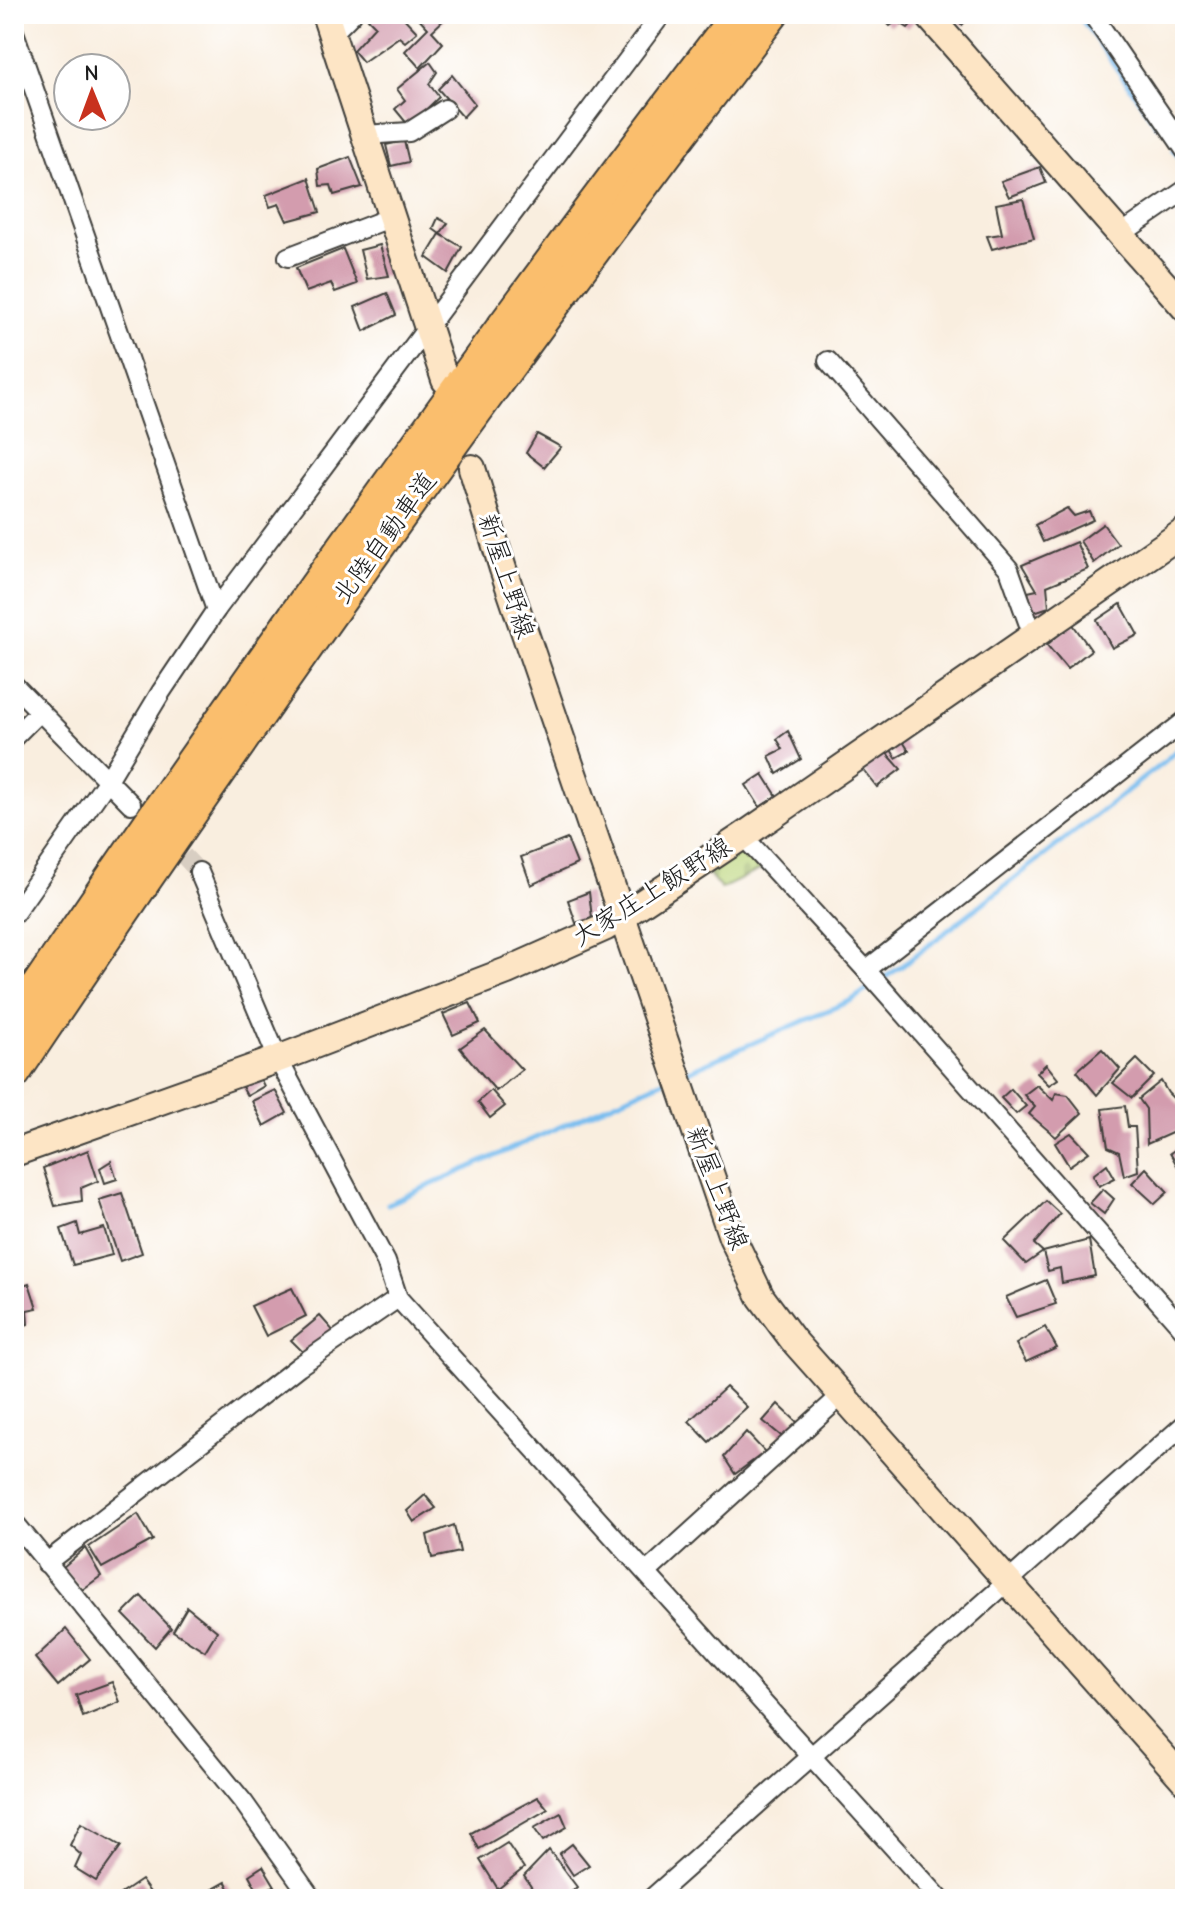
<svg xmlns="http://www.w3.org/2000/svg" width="1199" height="1913" font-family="'Comic Neue','Klee One',sans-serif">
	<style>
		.cemetery { fill: url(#cemetery-stones); stroke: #6c794c; stroke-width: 2 }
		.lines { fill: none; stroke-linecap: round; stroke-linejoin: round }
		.stream { stroke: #79bdef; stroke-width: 5 }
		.building { fill: #d39cae }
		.street-tunnel { stroke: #d8cec2; stroke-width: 18; stroke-dasharray: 18 9; stroke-linecap: butt }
		.street-casing { stroke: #3d3c39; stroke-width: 22 }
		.secondary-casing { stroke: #3d3c39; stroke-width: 30 }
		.highway-casing { stroke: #3d3c39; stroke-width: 36 }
		.street { stroke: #fff; stroke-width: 18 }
		.secondary { stroke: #fde5c5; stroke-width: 26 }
		.highway { stroke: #fabe6d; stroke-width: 32 }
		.labels { text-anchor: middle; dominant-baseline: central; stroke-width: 6; stroke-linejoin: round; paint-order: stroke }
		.street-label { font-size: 26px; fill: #1c1c1c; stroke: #fff }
	</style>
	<defs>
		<pattern id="cemetery-stones" width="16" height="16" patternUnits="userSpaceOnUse" patternTransform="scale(2)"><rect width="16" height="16" fill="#bcd67b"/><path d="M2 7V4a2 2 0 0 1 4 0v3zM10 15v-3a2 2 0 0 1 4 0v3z" fill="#a1b76a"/></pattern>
	</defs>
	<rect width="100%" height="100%" fill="#fff"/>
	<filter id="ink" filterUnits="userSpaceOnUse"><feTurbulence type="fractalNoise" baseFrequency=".0125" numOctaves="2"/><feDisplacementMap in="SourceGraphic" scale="16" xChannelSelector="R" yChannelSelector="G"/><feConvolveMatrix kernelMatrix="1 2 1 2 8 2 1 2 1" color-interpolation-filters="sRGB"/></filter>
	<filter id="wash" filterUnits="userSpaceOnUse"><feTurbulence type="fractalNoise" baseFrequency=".006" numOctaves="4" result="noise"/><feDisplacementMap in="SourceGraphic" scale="32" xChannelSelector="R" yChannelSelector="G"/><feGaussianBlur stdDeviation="1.8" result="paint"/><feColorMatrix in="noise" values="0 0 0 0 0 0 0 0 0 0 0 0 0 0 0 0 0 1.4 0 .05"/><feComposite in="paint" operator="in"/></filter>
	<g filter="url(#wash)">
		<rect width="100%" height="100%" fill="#f9eedf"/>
		<path class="cemetery" d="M744,848L762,869L721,889L708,873Z"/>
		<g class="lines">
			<g class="stream">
				<path d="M1078,14L1157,125"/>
				<path d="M1174,150L1185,166"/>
				<path d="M14,307L20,313"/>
				<path d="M881,980L902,966L1164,762L1185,742"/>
				<path d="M686,1072L852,1000L872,986"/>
				<path d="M388,1204L669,1078"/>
			</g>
		</g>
		<g id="blocks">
			<g class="building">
				<path d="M374,14H400L417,32L405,42L399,37L363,62L353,50L375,26L368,19Z"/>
				<path d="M415,14H450L432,31L443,43L420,68L405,51L428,28Z"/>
				<path d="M878,14H912L917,18L908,28L897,21L890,26Z"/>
				<path d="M952,14H973L962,25Z"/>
				<path d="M430,62L437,72L429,84L439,97L409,126L395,109L405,100L397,89Z"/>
				<path d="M452,75L475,104L463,117L438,89Z"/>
				<path d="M404,141L409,162L391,166L386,145Z"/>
				<path d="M350,157L362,187L334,195L331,185L320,186L318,169Z"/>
				<path d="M1040,167L1046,183L1009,197L1001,181Z"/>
				<path d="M309,178L320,212L287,221L279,204L270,207L266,195Z"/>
				<path d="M1023,199L1034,238L992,249L987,236L1002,234L996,204Z"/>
				<path d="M438,218L448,223L440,234L462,247L448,273L426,257L440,234L433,229Z"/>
				<path d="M380,245L389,276L367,279L360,250Z"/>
				<path d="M343,249L357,284L335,292L331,283L306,292L296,268Z"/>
				<path d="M387,293L396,315L364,331L355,307Z"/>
				<path d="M537,434L561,447L544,467L526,453Z"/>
				<path d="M1067,508L1074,516L1089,511L1093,520L1043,542L1035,525Z"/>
				<path d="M1103,524L1118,544L1094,563L1080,541Z"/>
				<path d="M1076,542L1088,569L1047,586L1049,607L1034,612L1028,592L1037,590L1022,565Z"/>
				<path d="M1121,604L1138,635L1112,648L1097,620Z"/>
				<path d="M1072,623L1091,650L1067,669L1047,645Z"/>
				<path d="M788,731L801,759L777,774L769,756L783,749L777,739Z"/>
				<path d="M902,740L909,751L896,758L890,748Z"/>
				<path d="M885,751L901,769L877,787L862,768Z"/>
				<path d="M763,774L777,796L760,807L746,785Z"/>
				<path d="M567,839L577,864L531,885L521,857Z"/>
				<path d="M589,892L592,918L576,923L568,900Z"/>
				<path d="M470,1003L480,1023L453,1035L443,1014Z"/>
				<path d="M485,1030L522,1070L496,1091L460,1048Z"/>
				<path d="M1102,1049L1120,1069L1097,1095L1077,1071Z"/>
				<path d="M1137,1059L1154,1076L1132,1098L1113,1083Z"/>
				<path d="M1046,1064L1058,1079L1049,1085L1037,1073Z"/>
				<path d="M257,1072L264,1086L247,1096L239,1081Z"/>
				<path d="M1161,1081L1168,1093L1185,1110V1127L1147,1144L1146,1109L1139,1099Z"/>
				<path d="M1037,1085L1053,1100L1056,1093L1068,1095L1082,1113L1056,1137L1029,1114L1035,1107L1024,1095Z"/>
				<path d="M1011,1089L1026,1106L1016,1114L1001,1098Z"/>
				<path d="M275,1090L287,1113L264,1126L252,1101Z"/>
				<path d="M491,1090L505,1106L490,1118L478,1102Z"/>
				<path d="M1125,1106L1128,1127H1135L1138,1171L1124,1176L1119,1152L1108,1147L1102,1109Z"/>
				<path d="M1071,1133L1089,1152L1069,1166L1055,1143Z"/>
				<path d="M1185,1143V1162L1178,1167L1170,1153Z"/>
				<path d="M88,1150L98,1181L81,1188L82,1201L55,1206L43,1168Z"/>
				<path d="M111,1161L117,1179L105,1183L100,1168Z"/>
				<path d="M1107,1164L1115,1178L1099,1186L1093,1175Z"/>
				<path d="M1146,1168L1168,1192L1155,1204L1132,1183Z"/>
				<path d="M1103,1189L1114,1199L1104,1214L1090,1203Z"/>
				<path d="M122,1193L142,1253L120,1261L99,1200Z"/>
				<path d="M1046,1201L1060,1214L1034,1244L1043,1252L1026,1264L1004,1241Z"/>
				<path d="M77,1223L80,1235L104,1228L112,1255L73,1265L61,1229Z"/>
				<path d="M1089,1240L1095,1276L1062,1283L1060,1268L1048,1271L1043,1252Z"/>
				<path d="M1046,1280L1056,1304L1016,1317L1006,1297Z"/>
				<path d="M29,1283L37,1308L27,1310L28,1324L14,1329V1288Z"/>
				<path d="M292,1288L306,1316L266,1336L251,1306Z"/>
				<path d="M320,1316L336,1334L306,1355L291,1340Z"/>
				<path d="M1045,1327L1057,1348L1026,1362L1016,1344Z"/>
				<path d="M726,1387L747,1407L709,1442L689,1421Z"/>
				<path d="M778,1404L798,1423L785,1439L763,1421Z"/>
				<path d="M746,1432L765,1452L735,1474L724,1457Z"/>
				<path d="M425,1495L436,1508L414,1522L407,1511Z"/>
				<path d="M138,1514L153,1540L102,1568L89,1547Z"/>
				<path d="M454,1525L460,1552L432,1558L427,1535Z"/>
				<path d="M85,1548L101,1576L82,1590L62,1568Z"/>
				<path d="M141,1596L171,1628L155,1647L123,1614Z"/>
				<path d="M187,1607L217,1631L205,1651L173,1631Z"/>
				<path d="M66,1629L90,1659L58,1686L35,1658Z"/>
				<path d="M112,1682L120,1702L83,1717L76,1695Z"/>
				<path d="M538,1797L548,1809L479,1849L471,1833Z"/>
				<path d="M561,1813L567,1827L543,1841L534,1828Z"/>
				<path d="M81,1823L121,1846L96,1881L75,1868L81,1855L70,1845Z"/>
				<path d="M507,1843L524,1868L498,1889L480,1860Z"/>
				<path d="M572,1844L589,1865L573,1875L559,1854Z"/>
				<path d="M549,1850L577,1887L563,1899H535L537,1896L524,1876Z"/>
				<path d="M263,1866L275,1886L258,1892L249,1875Z"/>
				<path d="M141,1880L152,1895L147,1899H113Z"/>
				<path d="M226,1882L234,1899H212L208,1892Z"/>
			</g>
		</g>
	</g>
	<g filter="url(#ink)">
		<use href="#blocks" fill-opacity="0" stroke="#3d3c39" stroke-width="2"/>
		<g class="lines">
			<path class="street-tunnel" d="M165,836L199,872"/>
			<g class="street-casing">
				<g id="street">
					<path d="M1092,14L1185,150"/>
					<path d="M14,32L216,610"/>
					<path d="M331,35L352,14"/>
					<path d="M365,135L409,132L445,109"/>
					<path d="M1121,234L1185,190"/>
					<path d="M288,257L392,217"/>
					<path d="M828,361L1009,569L1033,636"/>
					<path d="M14,685L131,804"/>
					<path d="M14,737L40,711"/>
					<path d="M743,836L866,970L1185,1331"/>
					<path d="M199,872L278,1059L386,1262L398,1298L940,1899"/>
					<path d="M14,914L108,780L161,692L216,610L662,14"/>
					<path d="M866,970L1185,721"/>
					<path d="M14,1522L244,1803L312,1899"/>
					<path d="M46,1563L299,1366L398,1298"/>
					<path d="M647,1572L842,1395"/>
					<path d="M651,1899L1185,1424"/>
				</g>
			</g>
			<g class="secondary-casing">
				<g id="secondary">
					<path d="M325,14L445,380"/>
					<path d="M927,14L1185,308"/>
					<path d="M472,468L503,569L732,1237L761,1297L793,1340L1185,1781"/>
					<path d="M14,1153L278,1059L507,971L606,927L743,836L1185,531"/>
				</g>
			</g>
			<g class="highway-casing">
				<g id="highway">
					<path d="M14,1021C246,679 486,342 738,14"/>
					<path d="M14,1073C256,712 508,358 772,14"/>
				</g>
			</g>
			<use href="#street" class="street"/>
			<use href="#secondary" class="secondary"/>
			<use href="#highway" class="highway"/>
		</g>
	</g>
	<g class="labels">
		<g class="street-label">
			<text transform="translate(385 538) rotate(-54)">北陸自動車道</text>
			<text transform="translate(506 576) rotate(72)">新屋上野線</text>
			<text transform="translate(652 892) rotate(-32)">大家庄上飯野線</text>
			<text transform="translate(717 1188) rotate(69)">新屋上野線</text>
		</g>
	</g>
	<rect width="1199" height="1913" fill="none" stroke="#fff" stroke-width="48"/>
	<g transform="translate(92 92) rotate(359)"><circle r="38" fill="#ffffff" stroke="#a4a4a4" stroke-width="2"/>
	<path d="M0-6L14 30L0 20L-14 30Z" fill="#c8321e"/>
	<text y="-12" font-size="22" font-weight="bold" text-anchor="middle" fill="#1c1c1c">N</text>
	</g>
</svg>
